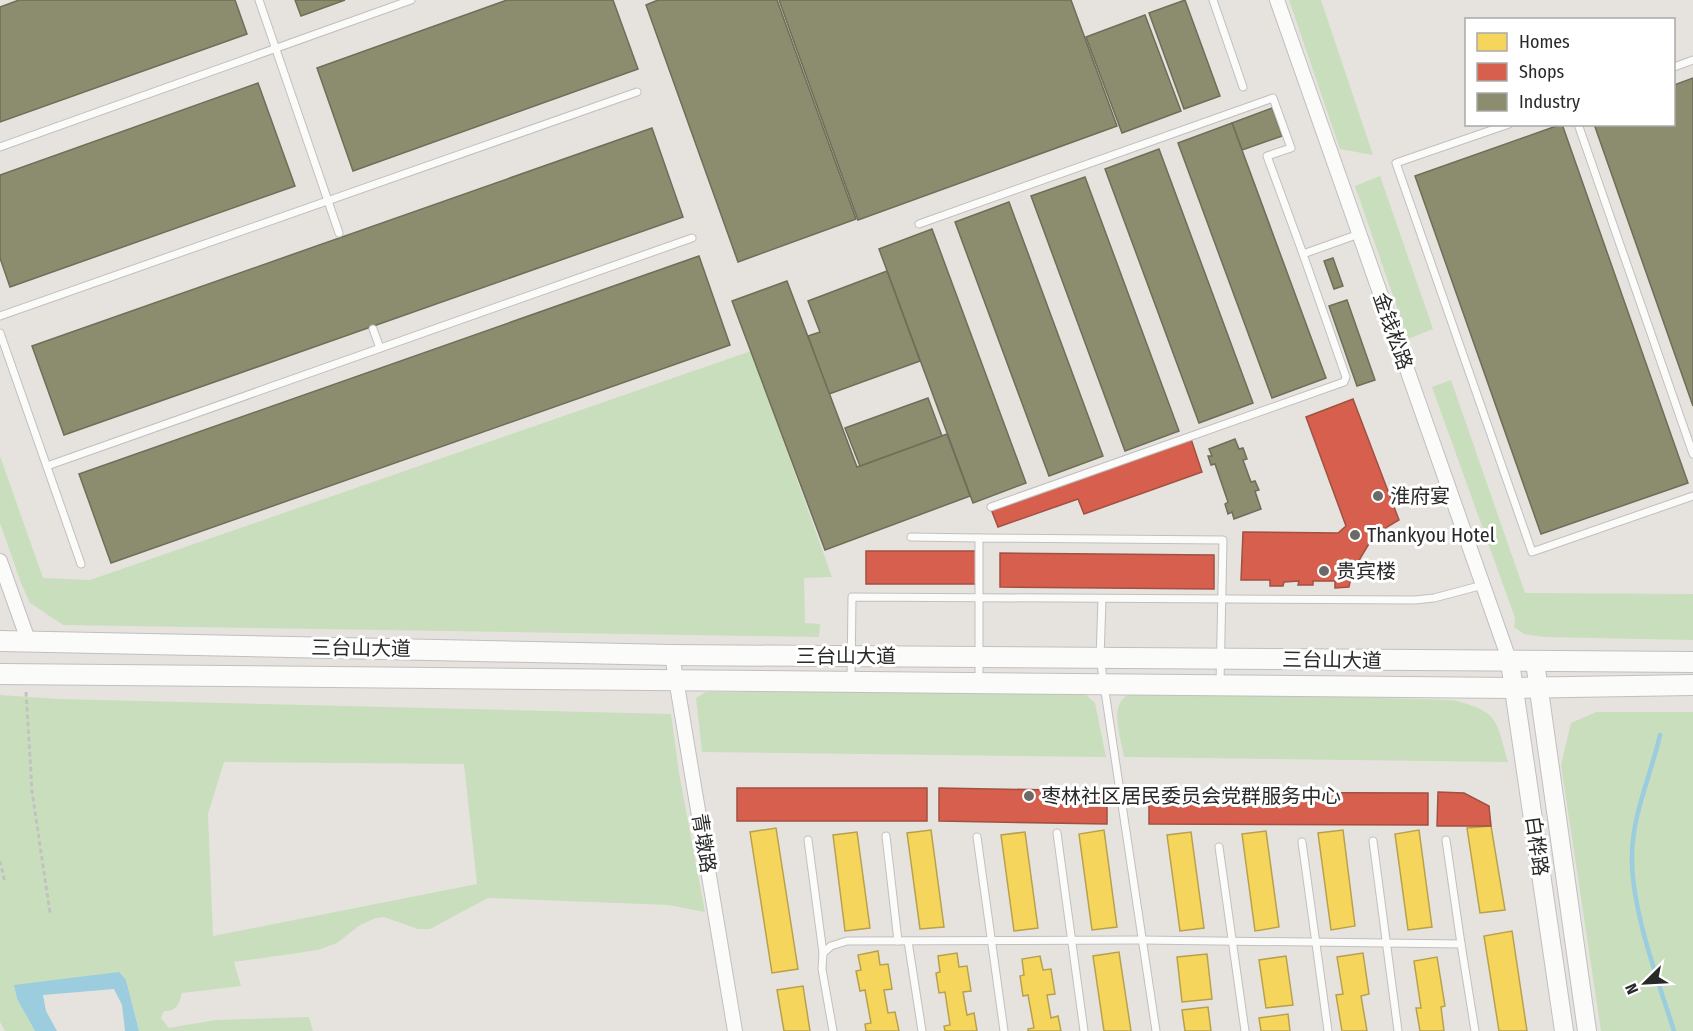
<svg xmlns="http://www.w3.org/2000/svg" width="1693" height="1031" font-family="'Fira Sans Condensed','Noto Sans SC',sans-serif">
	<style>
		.green { fill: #c9debc; fill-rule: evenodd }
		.water { fill: #9bcddf }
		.homes { fill: #f6d55c; stroke: #b8a14d; stroke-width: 1.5 }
		.shops { fill: #d6604d; stroke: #a25042; stroke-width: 1.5 }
		.industry { fill: #8c8c6e; stroke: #6e6e59; stroke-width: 1.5 }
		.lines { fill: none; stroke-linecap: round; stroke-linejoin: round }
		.stream { stroke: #9bcddf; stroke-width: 4.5 }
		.service-casing { stroke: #c1bfc0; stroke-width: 9 }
		.minor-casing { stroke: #c1bfc0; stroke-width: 16 }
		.tertiary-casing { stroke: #c1bfc0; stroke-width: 20 }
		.secondary-casing { stroke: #c1bfc0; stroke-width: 22 }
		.path { stroke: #c3c2c2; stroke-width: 3; stroke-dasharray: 4.5 3; stroke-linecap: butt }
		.service { stroke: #fbfbfa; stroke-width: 7 }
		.minor { stroke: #fbfbfa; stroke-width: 14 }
		.tertiary { stroke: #fbfbfa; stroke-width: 18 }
		.secondary { stroke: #fbfbfa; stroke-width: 20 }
		.poi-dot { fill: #6b6a69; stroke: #fff; stroke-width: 2 }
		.labels { text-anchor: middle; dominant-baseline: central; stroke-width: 6; stroke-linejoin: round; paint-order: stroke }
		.street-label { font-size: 20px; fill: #292929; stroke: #fff }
		.poi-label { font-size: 20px; fill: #292929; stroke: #fff; text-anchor: start }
	</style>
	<rect width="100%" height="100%" fill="#e6e3df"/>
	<g class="green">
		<path d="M1289,0H1321L1373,155L1340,149Z"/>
		<path d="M1380,176L1433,329L1408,339L1355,186Z"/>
		<path d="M751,351L832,577L804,578L805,623L820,624L819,637L63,625L30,603L21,583L0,523V456L43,578L90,580Z"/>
		<path d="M1451,380L1525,593L1693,594V640L1544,637L1524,634L1514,627L1515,618L1432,387Z"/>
		<path d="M1142,691L1453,700C1499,712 1496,719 1508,762L1124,757C1120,732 1104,694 1142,691Z"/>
		<path d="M706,692H1083L1095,703L1106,757L702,752L696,698Z"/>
		<path d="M0,695L58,699L671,714L679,773L705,912L668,905L488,898L430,929H418L384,917L376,918L360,925L337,943L318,950L234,962L241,986L182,993C179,1005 177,1011 164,1011L161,1018L169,1028L215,1020L309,1017L313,1031H139L126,980L14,985L17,999L35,1031H5L0,1022ZM224,762L464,764L477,884L213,936L208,814Z"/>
		<path d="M1596,712H1693V1031H1601L1561,765L1571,723Z"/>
	</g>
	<path class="water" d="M119,972L126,980L139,1031H125L122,1005L114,989L43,995L46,1011L57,1031H35L17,999L14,985Z"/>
	<g class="homes">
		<path d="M1491,826L1505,910L1480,913L1467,828Z"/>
		<path d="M776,828L798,969L772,973L750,832Z"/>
		<path d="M931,830L944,927L920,929L907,833Z"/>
		<path d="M1104,830L1117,927L1092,930L1079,834Z"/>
		<path d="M1343,830L1355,926L1331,930L1318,833Z"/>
		<path d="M1419,830L1432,927L1408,930L1395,834Z"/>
		<path d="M1266,831L1279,927L1255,931L1242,834Z"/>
		<path d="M857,832L870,928L845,931L833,835Z"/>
		<path d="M1025,832L1038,928L1014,931L1001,835Z"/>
		<path d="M1191,832L1204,928L1180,931L1167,835Z"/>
		<path d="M1512,931L1527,1031H1499L1484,936Z"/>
		<path d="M878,951L880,965L888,964L892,989L884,990L888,1013L895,1012L899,1031H866L865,1024L871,1023L865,990L860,991L856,971L861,970L858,955Z"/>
		<path d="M1119,952L1131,1031H1104L1093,956Z"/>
		<path d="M957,953L959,967L967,966L971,991L963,992L967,1015L974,1013L977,1031H945L944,1026L950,1025L945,992L939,993L936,973L940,972L938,956Z"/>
		<path d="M1363,953L1369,994L1361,996L1367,1031H1342L1336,995L1343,994L1337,957Z"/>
		<path d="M1207,954L1212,999L1182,1002L1177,957Z"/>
		<path d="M1040,956L1043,970L1051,969L1055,994L1047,995L1051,1018L1058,1016L1061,1031H1028V1029L1034,1028L1028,995L1023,996L1020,976L1024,975L1022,959Z"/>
		<path d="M1286,956L1293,1005L1266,1008L1259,960Z"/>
		<path d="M1437,957L1445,1006L1441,1007L1444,1031H1420L1416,1008H1421L1414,961Z"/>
		<path d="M803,986L810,1031H784L777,990Z"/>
		<path d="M1208,1007L1211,1031H1185L1182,1010Z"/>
		<path d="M1288,1014L1290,1031H1261L1259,1018Z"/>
	</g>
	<g class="shops">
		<path d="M1353,399L1399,520L1382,530L1370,542L1352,572L1349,587L1335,588V581H1313V585H1298L1299,581L1284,582L1283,586H1270V580H1241L1243,532L1338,533L1346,526L1306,417Z"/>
		<path d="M1191,439L1202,472L1084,514L1078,499L998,527L991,509Z"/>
		<rect x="866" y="551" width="110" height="33"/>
		<path d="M1000,553L1214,555V589L1000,587Z"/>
		<rect x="737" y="788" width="190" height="33"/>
		<path d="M939,788L1107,791V824L939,821Z"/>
		<path d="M1149,792L1428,793V825L1149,824Z"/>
		<path d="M1438,792L1464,793L1489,806L1491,826H1437Z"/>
	</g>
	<g class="industry">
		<path d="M19,0H235L247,34L0,122V7Z"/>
		<path d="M295,0H345L301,16Z"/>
		<path d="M507,0H613L638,69L353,171L317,68Z"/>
		<path d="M658,0H777L856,219L738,262L646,5Z"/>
		<path d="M779,0H1071L1117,126L858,220Z"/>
		<path d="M1185,0L1220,96L1184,109L1149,13Z"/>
		<path d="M1145,15L1181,111L1122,133L1086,37Z"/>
		<path d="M1693,78V406L1594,124H1674V85Z"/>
		<path d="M258,83L295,186L10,287L0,258V175Z"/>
		<path d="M1272,108L1282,136L1242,150L1232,123Z"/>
		<path d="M1232,123L1326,378L1272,398L1178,143Z"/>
		<path d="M1562,124L1688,483L1541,534L1415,176Z"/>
		<path d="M652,128L683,217L64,435L32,346Z"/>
		<path d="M1159,149L1253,403L1199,423L1105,169Z"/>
		<path d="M1085,177L1179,431L1125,451L1031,196Z"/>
		<path d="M1009,202L1103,456L1049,476L955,222Z"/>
		<path d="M932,229L1026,483L973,503L879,249Z"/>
		<path d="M699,256L730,345L111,563L79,474Z"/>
		<path d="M1333,258L1343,286L1334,289L1324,261Z"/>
		<path d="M887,271L920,361L829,394L808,336L820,332L808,301Z"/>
		<path d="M787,281L857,467L947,434L970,496L825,550L732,301Z"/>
		<path d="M1347,300L1375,380L1357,386L1329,306Z"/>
		<path d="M928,398L942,436L860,466L845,428Z"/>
		<path d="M1235,439L1239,449L1243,448L1247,459L1243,460L1251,482L1255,481L1259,490L1255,491L1261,509L1234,519L1232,512L1228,514L1225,504L1228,502L1215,464L1211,465L1208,456H1212L1209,449Z"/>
	</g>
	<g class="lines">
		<path class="stream" d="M1660,735C1651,775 1632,815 1632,856C1631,909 1658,980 1674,1031"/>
		<g class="service-casing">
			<g id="service">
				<path d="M259,0L339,233"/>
				<path d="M1213,0L1243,87"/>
				<path d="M1674,67L1693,60"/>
				<path d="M1509,124L1396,163L1532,552L1693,496"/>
				<path d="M1578,124L1693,454"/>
				<path d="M0,147L411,0"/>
				<path d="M919,224L1273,98L1291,148L1267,156L1303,254"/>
				<path d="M0,316L637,92"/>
				<path d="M373,329L380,348"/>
				<path d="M0,333L81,564"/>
				<path d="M47,466L692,238"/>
				<path d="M991,507L1344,382L1346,377L1303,254L1359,234"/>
				<path d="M911,537L979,538"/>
				<path d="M1102,599L1100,658L1156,1031"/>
				<path d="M851,679L852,597L1415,600L1434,598L1483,585"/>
				<path d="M979,680V538L1223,540L1220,683"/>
				<path d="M1057,833L1084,1031"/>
				<path d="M886,836L898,941"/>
				<path d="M977,837L1004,1031"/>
				<path d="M808,840L823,953"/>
				<path d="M1446,840L1461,944"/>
				<path d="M1373,841L1398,1031"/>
				<path d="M1302,842L1328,1031"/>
				<path d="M1219,847L1245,1031"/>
				<path d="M908,941L922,1031"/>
				<path d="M833,1031L822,969L823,953L831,946L847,941L1142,940L1461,944L1475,1031"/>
			</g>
		</g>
		<g class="minor-casing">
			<g id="minor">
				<path d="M1277,0L1510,662"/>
				<path d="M0,561L28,640"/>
				<path d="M672,655L735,1031"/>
			</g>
		</g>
		<g class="tertiary-casing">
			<g id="tertiary">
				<path d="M1510,662L1564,1031"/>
				<path d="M1535,662L1587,1031"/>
			</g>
		</g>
		<g class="secondary-casing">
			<g id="secondary">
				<path d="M0,641L672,655L1693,662"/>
				<path d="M0,674L1513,688L1693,685"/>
			</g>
		</g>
		<g class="path">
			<path d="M26,692L32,791L50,913"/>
			<path d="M0,861L5,883"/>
		</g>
		<use href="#service" class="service"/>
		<use href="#minor" class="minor"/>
		<use href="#tertiary" class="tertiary"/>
		<use href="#secondary" class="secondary"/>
	</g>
	<g class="poi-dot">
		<circle cx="1378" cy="496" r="6"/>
		<circle cx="1355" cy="535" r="6"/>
		<circle cx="1324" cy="571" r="6"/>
		<circle cx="1029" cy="796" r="6"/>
	</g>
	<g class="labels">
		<g class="street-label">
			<text transform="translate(1393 331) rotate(71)">金钱松路</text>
			<text transform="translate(361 648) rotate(1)">三台山大道</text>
			<text x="846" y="656">三台山大道</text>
			<text transform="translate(1332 660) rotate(1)">三台山大道</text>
			<text transform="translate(704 843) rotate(81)">青墩路</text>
			<text transform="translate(1537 846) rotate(82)">白桦路</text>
		</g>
		<g class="poi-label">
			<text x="1390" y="496">淮府宴</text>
			<text x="1367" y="535">Thankyou Hotel</text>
			<text x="1336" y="571">贵宾楼</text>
			<text x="1041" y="796">枣林社区居民委员会党群服务中心</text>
		</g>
	</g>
	<rect x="1465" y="18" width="210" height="108" fill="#ffffff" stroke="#a9a9a9" stroke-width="1.5"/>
	<rect x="1477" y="33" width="30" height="18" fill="#f6d55c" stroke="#a9a9a9" stroke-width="1.5"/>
	<text x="1519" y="48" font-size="18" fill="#292929">Homes</text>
	<rect x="1477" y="63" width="30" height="18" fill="#d6604d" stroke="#a9a9a9" stroke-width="1.5"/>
	<text x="1519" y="78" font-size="18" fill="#292929">Shops</text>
	<rect x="1477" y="93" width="30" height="18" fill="#8c8c6e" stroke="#a9a9a9" stroke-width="1.5"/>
	<text x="1519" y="108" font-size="18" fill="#292929">Industry</text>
	<g transform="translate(1645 983) rotate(246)" stroke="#ffffff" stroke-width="4.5" paint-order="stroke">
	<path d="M0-4.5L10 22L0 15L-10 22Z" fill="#292929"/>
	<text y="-9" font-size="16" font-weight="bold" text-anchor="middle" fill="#292929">N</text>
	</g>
</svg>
